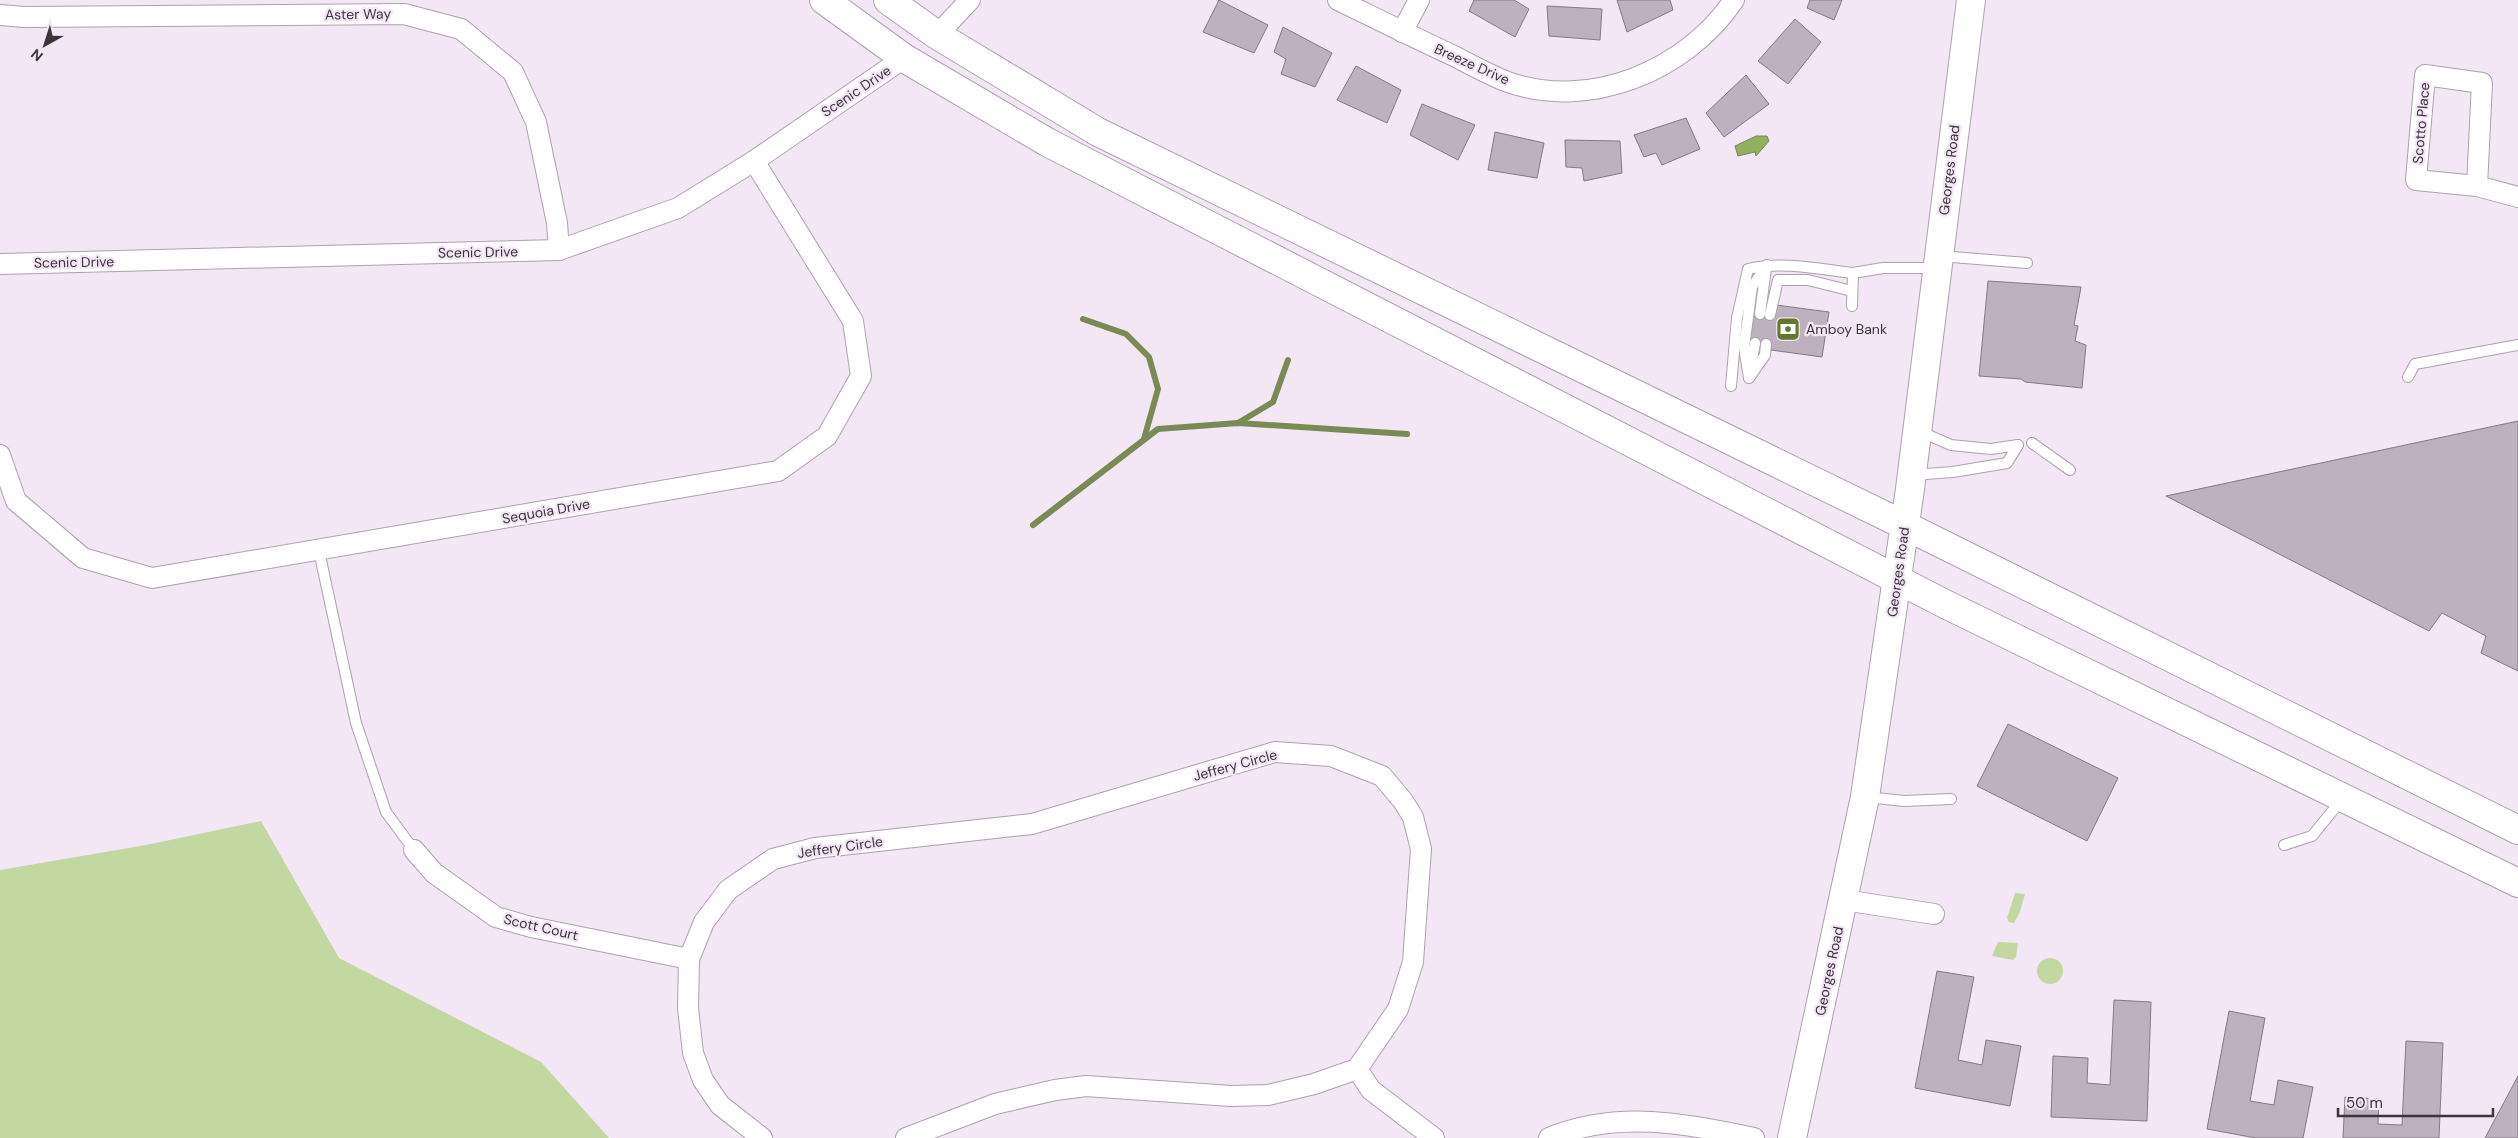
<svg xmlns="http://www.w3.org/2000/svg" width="2518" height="1138" font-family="'DM Sans',sans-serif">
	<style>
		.green { fill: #c3d7a1 }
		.water { fill: #93af60; stroke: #798a55 }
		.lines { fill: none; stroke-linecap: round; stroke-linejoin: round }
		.stream { stroke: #798a55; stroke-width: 6 }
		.building { fill: #beb1bf; stroke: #857986 }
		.lane-casing { stroke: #aea1af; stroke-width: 12 }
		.street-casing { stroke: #aea1af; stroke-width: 22 }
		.secondary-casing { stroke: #aea1af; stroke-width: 30 }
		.primary-casing { stroke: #aea1af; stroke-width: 30 }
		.lane { stroke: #fff; stroke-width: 10 }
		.street { stroke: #fff; stroke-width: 20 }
		.secondary { stroke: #fff; stroke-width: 28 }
		.primary { stroke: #fff; stroke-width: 28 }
		.labels { text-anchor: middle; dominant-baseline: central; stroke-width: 4.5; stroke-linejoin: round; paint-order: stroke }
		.street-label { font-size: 14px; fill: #3b353b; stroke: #f3e6f5 }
		.poi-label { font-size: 14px; fill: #3b353b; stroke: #f3e6f5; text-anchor: start }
	</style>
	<rect width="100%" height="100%" fill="#f3e6f5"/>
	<g class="green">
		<path d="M261,821L339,958L541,1062L609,1138H0V870L146,845Z"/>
		<path d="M2015,893L2025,894L2020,912L2014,923L2009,922L2007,918Z"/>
		<path d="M1998,942L2018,943L2016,957L2013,960L1992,956Z"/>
		<circle cx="2050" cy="971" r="13"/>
	</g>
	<path class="water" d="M1756,136H1767L1769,141L1756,156L1755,152L1738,156L1735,146Z"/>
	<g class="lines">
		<g class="stream">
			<path d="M1083,319L1126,334L1149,357L1158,389L1144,439"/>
			<path d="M1238,423L1273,402L1288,360"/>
			<path d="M1033,525L1158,429L1238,423L1407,434"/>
		</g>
	</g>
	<g class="building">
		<path d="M1219,0L1268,25L1254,53L1203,32Z"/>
		<path d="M1474,0H1514L1529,9L1515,37L1469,11Z"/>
		<path d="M1617,0H1670L1673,10L1627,32Z"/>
		<path d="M1810,0H1842L1834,20L1807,8Z"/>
		<path d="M1547,6L1602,9L1600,40L1549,36Z"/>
		<path d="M1795,19L1821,42L1788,84L1758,61Z"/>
		<path d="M1283,27L1332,53L1315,87L1281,74L1286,59L1274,52Z"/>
		<path d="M1356,66L1401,90L1387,123L1337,100Z"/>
		<path d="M1746,75L1769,104L1724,137L1706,113Z"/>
		<path d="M1422,104L1475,125L1458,160L1410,135Z"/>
		<path d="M1686,118L1700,149L1662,165L1656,153L1644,157L1634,135Z"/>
		<path d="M1495,132L1544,143L1537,178L1488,170Z"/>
		<path d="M1565,140L1620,141L1622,173L1584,181L1582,168L1566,167Z"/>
		<path d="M1988,281L2081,287L2074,325L2078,326L2075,341L2086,345L2082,388L2025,382L2021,379L1979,376Z"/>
		<path d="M1776,305L1829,312L1822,357L1771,350V345L1748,341L1752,313L1775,316Z"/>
		<path d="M2518,421V671L2481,653L2486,636L2442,613L2429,631L2166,496Z"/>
		<path d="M2008,724L2118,778L2087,841L1977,786Z"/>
		<path d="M1937,971L1974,977L1958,1060L1982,1065L1986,1040L2021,1046L2010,1106L1915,1088Z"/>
		<path d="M2114,1000L2151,1002L2147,1121L2051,1117L2053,1056L2088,1058L2087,1083L2110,1085Z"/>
		<path d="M2229,1011L2265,1018L2250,1101L2274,1105L2278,1080L2313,1087L2303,1138H2256L2207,1129Z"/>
		<path d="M2406,1041L2443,1043L2439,1138H2343L2345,1097L2379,1099L2378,1124L2402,1125Z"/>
		<path d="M2518,1076V1138H2485Z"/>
	</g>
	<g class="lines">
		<g class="lane-casing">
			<g id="lane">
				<path d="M1940,256L2027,263"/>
				<path d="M1852,306L1853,273L1883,268H1936"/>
				<path d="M1760,314L1766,268"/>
				<path d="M1770,315L1778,280H1808L1852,291"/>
				<path d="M1750,370L1755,343"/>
				<path d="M2408,377L2415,364L2518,345"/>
				<path d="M1749,378L1744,347L1752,287L1767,265"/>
				<path d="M1749,378L1765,355L1766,344"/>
				<path d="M1731,386L1737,318L1748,269C1783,261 1818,269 1853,273"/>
				<path d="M1919,431L1951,445L1991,449L2018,445"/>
				<path d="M2032,443L2070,470"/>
				<path d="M1912,475L1953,472L2007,463L2018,445"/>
				<path d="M319,551L356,723L386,812L414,850"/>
				<path d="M1866,797L1904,801L1951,799"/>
				<path d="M2284,845L2312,836L2343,798"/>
			</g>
		</g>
		<g class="street-casing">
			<g id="street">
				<path d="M1338,0C1377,19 1415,38 1454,56C1471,65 1488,74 1505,81C1588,112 1686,71 1734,0"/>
				<path d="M0,15L24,17L404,14L461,29L513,72L536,122L557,223L559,250"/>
				<path d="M1402,32L1419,0"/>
				<path d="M937,35L970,0"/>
				<path d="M2477,186L2482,83L2425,75L2416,180L2477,186L2518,197"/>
				<path d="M0,264L559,250L678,208L754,161L904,58"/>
				<path d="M0,455L16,501L83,558L152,578L778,471L827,436L861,376L853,321L754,161"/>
				<path d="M414,850L434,873L496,917L531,927L689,959"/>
				<path d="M1844,900L1934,914"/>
				<path d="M1357,1069L1371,1090L1434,1138"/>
				<path d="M762,1138L720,1105L703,1080L693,1053L688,1008L689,959L704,922L728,890L773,859L815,848L1032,824L1275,752L1331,756L1382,776L1403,801L1413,817L1421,849L1413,962L1398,1009L1357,1069L1314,1084L1268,1095L1231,1096L1086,1086L1055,1090L995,1104L906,1138"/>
				<path d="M1549,1138C1616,1110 1686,1123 1754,1138"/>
			</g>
		</g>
		<g class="secondary-casing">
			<path id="secondary" d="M1792,1138L1865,797L1910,489L1971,0"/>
		</g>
		<g class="primary-casing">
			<g id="primary">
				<path d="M824,0L904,58L1047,142L1945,604L2518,883"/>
				<path d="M888,0L937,35L1098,132L1904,525L2518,830"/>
			</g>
		</g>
		<use href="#lane" class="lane"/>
		<use href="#street" class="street"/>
		<use href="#secondary" class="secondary"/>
		<use href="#primary" class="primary"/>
	</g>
	<defs>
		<g id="bank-square" transform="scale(1.25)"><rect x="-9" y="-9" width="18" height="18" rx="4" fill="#61792c" stroke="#f3e6f5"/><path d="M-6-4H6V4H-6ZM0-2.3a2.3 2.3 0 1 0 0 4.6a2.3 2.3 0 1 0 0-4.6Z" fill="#fff"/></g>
	</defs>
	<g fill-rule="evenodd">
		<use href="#bank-square" x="1788" y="329"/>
	</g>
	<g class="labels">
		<g class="street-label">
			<text transform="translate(358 14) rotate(-1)">Aster Way</text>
			<text transform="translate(1472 64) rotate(24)">Breeze Drive</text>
			<text transform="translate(856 91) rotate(-34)">Scenic Drive</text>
			<text transform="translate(2421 123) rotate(-85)">Scotto Place</text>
			<text transform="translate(1949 170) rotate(-83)">Georges Road</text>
			<text transform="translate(478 252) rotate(-1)">Scenic Drive</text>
			<text transform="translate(74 262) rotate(-1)">Scenic Drive</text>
			<text transform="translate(546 511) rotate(-10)">Sequoia Drive</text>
			<text transform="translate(1898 572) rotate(-82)">Georges Road</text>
			<text transform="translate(1235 765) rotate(-15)">Jeffery Circle</text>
			<text transform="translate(840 847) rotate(-8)">Jeffery Circle</text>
			<text transform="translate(541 927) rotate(13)">Scott Court</text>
			<text transform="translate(1829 971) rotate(-78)">Georges Road</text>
		</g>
		<g class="poi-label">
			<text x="1806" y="329">Amboy Bank</text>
		</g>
	</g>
	<g transform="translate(45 45) rotate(219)" stroke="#f3e6f5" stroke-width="4" paint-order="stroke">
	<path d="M0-4L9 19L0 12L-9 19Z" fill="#3b353b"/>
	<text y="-8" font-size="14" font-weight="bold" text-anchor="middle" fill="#3b353b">N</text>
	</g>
	<path d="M2338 1108v8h155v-8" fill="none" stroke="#3b353b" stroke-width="2.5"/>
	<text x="2346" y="1108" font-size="15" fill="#3b353b" stroke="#f3e6f5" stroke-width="4" paint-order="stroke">50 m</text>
</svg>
